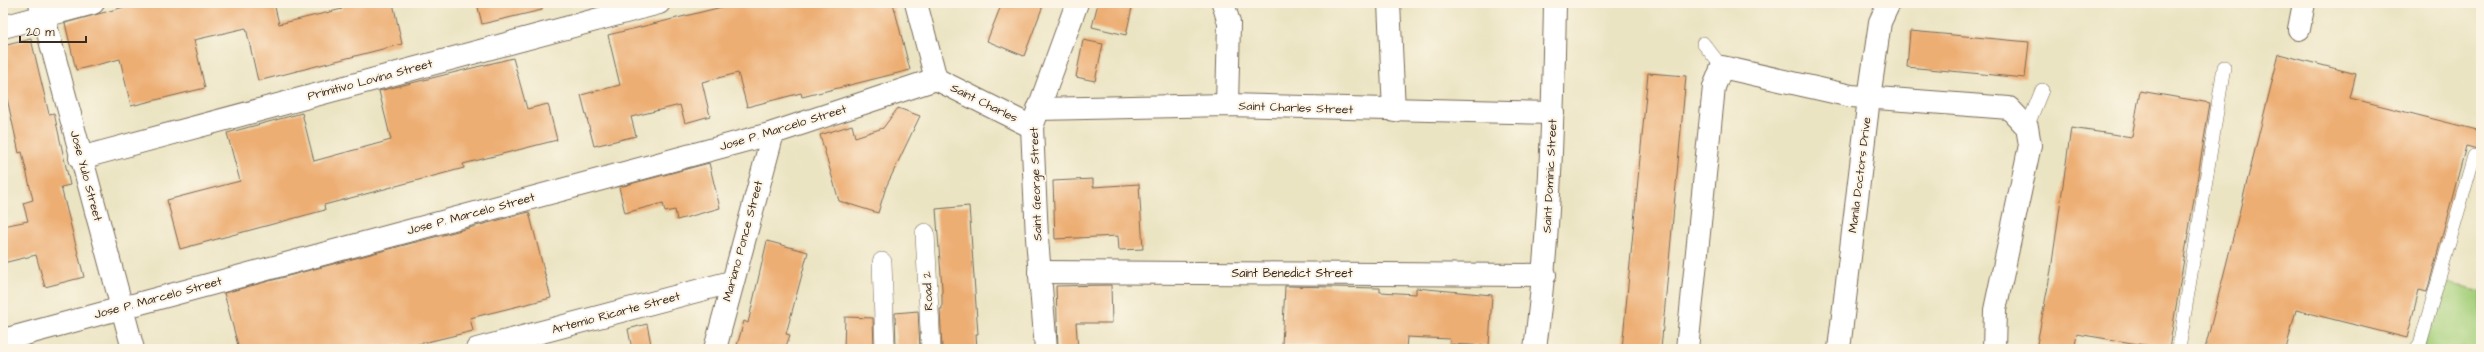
<svg xmlns="http://www.w3.org/2000/svg" width="2484" height="352" font-family="'Architects Daughter',sans-serif">
	<style>
		.green { fill: #a6d07c; stroke: #707d4d }
		.building { fill: #edae73 }
		.lines { fill: none; stroke-linecap: round; stroke-linejoin: round }
		.service-casing { stroke: #796b58; stroke-width: 14 }
		.pedestrian-casing { stroke: #796b58; stroke-width: 20 }
		.minor-casing { stroke: #796b58; stroke-width: 24 }
		.service { stroke: #fff; stroke-width: 13 }
		.pedestrian { stroke: #fff; stroke-width: 19 }
		.minor { stroke: #fff; stroke-width: 22 }
		.labels { text-anchor: middle; dominant-baseline: central; stroke-width: 4; stroke-linejoin: round; paint-order: stroke }
		.street-label { font-size: 12px; fill: #3b2a1e; stroke: #fcf5e5 }
	</style>
	<rect width="100%" height="100%" fill="#fcf5e5"/>
	<filter id="ink" filterUnits="userSpaceOnUse"><feTurbulence type="fractalNoise" baseFrequency=".025" numOctaves="2"/><feDisplacementMap in="SourceGraphic" scale="8" xChannelSelector="R" yChannelSelector="G"/><feConvolveMatrix kernelMatrix="1 2 1 2 8 2 1 2 1" color-interpolation-filters="sRGB"/></filter>
	<filter id="wash" filterUnits="userSpaceOnUse"><feTurbulence type="fractalNoise" baseFrequency=".012" numOctaves="4" result="noise"/><feDisplacementMap in="SourceGraphic" scale="16" xChannelSelector="R" yChannelSelector="G"/><feGaussianBlur stdDeviation="0.9" result="paint"/><feColorMatrix in="noise" values="0 0 0 0 0 0 0 0 0 0 0 0 0 0 0 0 0 1.4 0 .05"/><feComposite in="paint" operator="in"/></filter>
	<g filter="url(#wash)">
		<rect width="100%" height="100%" fill="#ebe4c3"/>
		<path class="green" d="M2439,281L2481,291V331L2477,349H2423Z"/>
		<g id="blocks">
			<g class="building">
				<path d="M139,3H274L279,24L342,9L341,3H393L402,44L258,81L246,28L194,40L205,88L131,106L120,59L76,70L65,23Z"/>
				<path d="M477,3H542V10L482,24Z"/>
				<path d="M738,3H893L910,70L802,97L801,93L747,107L738,73L702,82L710,116L685,123L680,105L631,117L636,136L594,146L581,95L620,85L608,35Z"/>
				<path d="M1002,3H1044L1024,56L987,41Z"/>
				<path d="M1098,3H1133L1126,35L1092,27Z"/>
				<path d="M1910,31L2029,42L2025,78L1907,67Z"/>
				<path d="M31,39L49,114L54,113L70,185L61,187L84,277L45,287L36,255L3,263V226L28,221L23,203L33,200L22,152L19,153L3,80V46Z"/>
				<path d="M1083,40L1103,44L1095,81L1076,77Z"/>
				<path d="M2279,54L2356,74L2350,98L2481,131V150L2466,146L2427,292L2419,290L2407,338L2296,310L2286,349H2205Z"/>
				<path d="M513,58L527,109L548,104L557,140L463,164L464,168L324,205L325,210L180,249L167,200L240,181L227,133L302,113L314,161L391,140L379,91Z"/>
				<path d="M1648,73L1686,76L1661,349H1622Z"/>
				<path d="M2140,91L2210,103L2169,349L2077,334L2074,349H2036L2051,270L2071,128L2132,137Z"/>
				<path d="M898,108L920,116L886,187L878,213L839,201L820,135L852,125L855,137L883,128Z"/>
				<path d="M709,163L720,208L677,220L675,210L665,212L663,203L625,213L619,187Z"/>
				<path d="M1093,179V187L1139,184L1143,249L1119,250L1118,236L1055,239L1053,181Z"/>
				<path d="M969,206L978,334H976L977,349H942L940,309H942V288L936,209Z"/>
				<path d="M529,212L551,298L470,318L473,331L402,348L401,344L381,349H239L224,293Z"/>
				<path d="M767,241L808,252L786,334L790,335L785,349H736L744,321L748,323Z"/>
				<path d="M1111,285L1112,323H1076L1078,349H1058L1056,286Z"/>
				<path d="M1285,286L1380,288V292L1416,294V288L1492,295L1489,346L1449,344L1450,339L1407,337L1406,349L1282,345Z"/>
				<path d="M918,311L920,349H896L895,313Z"/>
				<path d="M845,317L873,318L874,349H844Z"/>
				<path d="M647,324L652,349H632L628,329Z"/>
			</g>
		</g>
	</g>
	<g filter="url(#ink)">
		<use href="#blocks" fill-opacity="0" stroke="#796b58" stroke-width="1"/>
		<g class="lines">
			<g class="service-casing">
				<g id="service">
					<path d="M1703,43L1722,67"/>
					<path d="M2027,127L2042,90"/>
					<path d="M2179,349L2224,67"/>
					<path d="M2416,349L2420,344L2474,156"/>
				</g>
			</g>
			<g class="pedestrian-casing">
				<g id="pedestrian">
					<path d="M925,233L931,349"/>
					<path d="M882,262L885,349"/>
				</g>
			</g>
			<g class="minor-casing">
				<g id="minor">
					<path d="M40,3L133,349"/>
					<path d="M916,3L936,79"/>
					<path d="M1223,3L1229,23L1227,105"/>
					<path d="M1389,3L1394,111"/>
					<path d="M3,27L93,3"/>
					<path d="M2299,29L2304,3"/>
					<path d="M936,79L1032,127"/>
					<path d="M1038,109L1227,105L1553,113"/>
					<path d="M80,158L659,3"/>
					<path d="M1039,272L1545,275"/>
					<path d="M3,340L773,133L936,79"/>
					<path d="M477,349L731,282"/>
					<path d="M715,349L773,133"/>
					<path d="M1046,349L1037,238L1032,127L1077,3"/>
					<path d="M1535,349C1550,234 1553,119 1555,3"/>
					<path d="M1687,349L1714,87L1722,67L1851,96L2009,108L2027,127L2030,145L1995,310L1994,349"/>
					<path d="M1839,349L1869,98L1880,22L1889,3"/>
				</g>
			</g>
			<use href="#service" class="service"/>
			<use href="#pedestrian" class="pedestrian"/>
			<use href="#minor" class="minor"/>
		</g>
	</g>
	<g class="labels">
		<g class="street-label">
			<text transform="translate(370 80) rotate(-15)">Primitivo Lovina Street</text>
			<text transform="translate(984 103) rotate(26)">Saint Charles</text>
			<text transform="translate(1296 108) rotate(2)">Saint Charles Street</text>
			<text transform="translate(783 128) rotate(-17)">Jose P. Marcelo Street</text>
			<text transform="translate(1860 175) rotate(-83)">Manila Doctors Drive</text>
			<text transform="translate(86 176) rotate(75)">Jose Yulo Street</text>
			<text transform="translate(1550 176) rotate(-87)">Saint Dominic Street</text>
			<text transform="translate(1036 184) rotate(-92)">Saint George Street</text>
			<text transform="translate(471 214) rotate(-15)">Jose P. Marcelo Street</text>
			<text transform="translate(743 241) rotate(-75)">Mariano Ponce Street</text>
			<text x="1292" y="273">Saint Benedict Street</text>
			<text transform="translate(928 291) rotate(-93)">Road 2</text>
			<text transform="translate(158 298) rotate(-15)">Jose P. Marcelo Street</text>
			<text transform="translate(616 313) rotate(-15)">Artemio Ricarte Street</text>
		</g>
	</g>
	<rect width="2484" height="352" fill="none" stroke="#fcf5e5" stroke-width="16"/>
	<path d="M20 36v6h66v-6" fill="none" stroke="#3b2a1e" stroke-width="2"/>
	<text x="26" y="36" font-size="12" fill="#3b2a1e" stroke="#fcf5e5" stroke-width="3" paint-order="stroke">20 m</text>
</svg>
